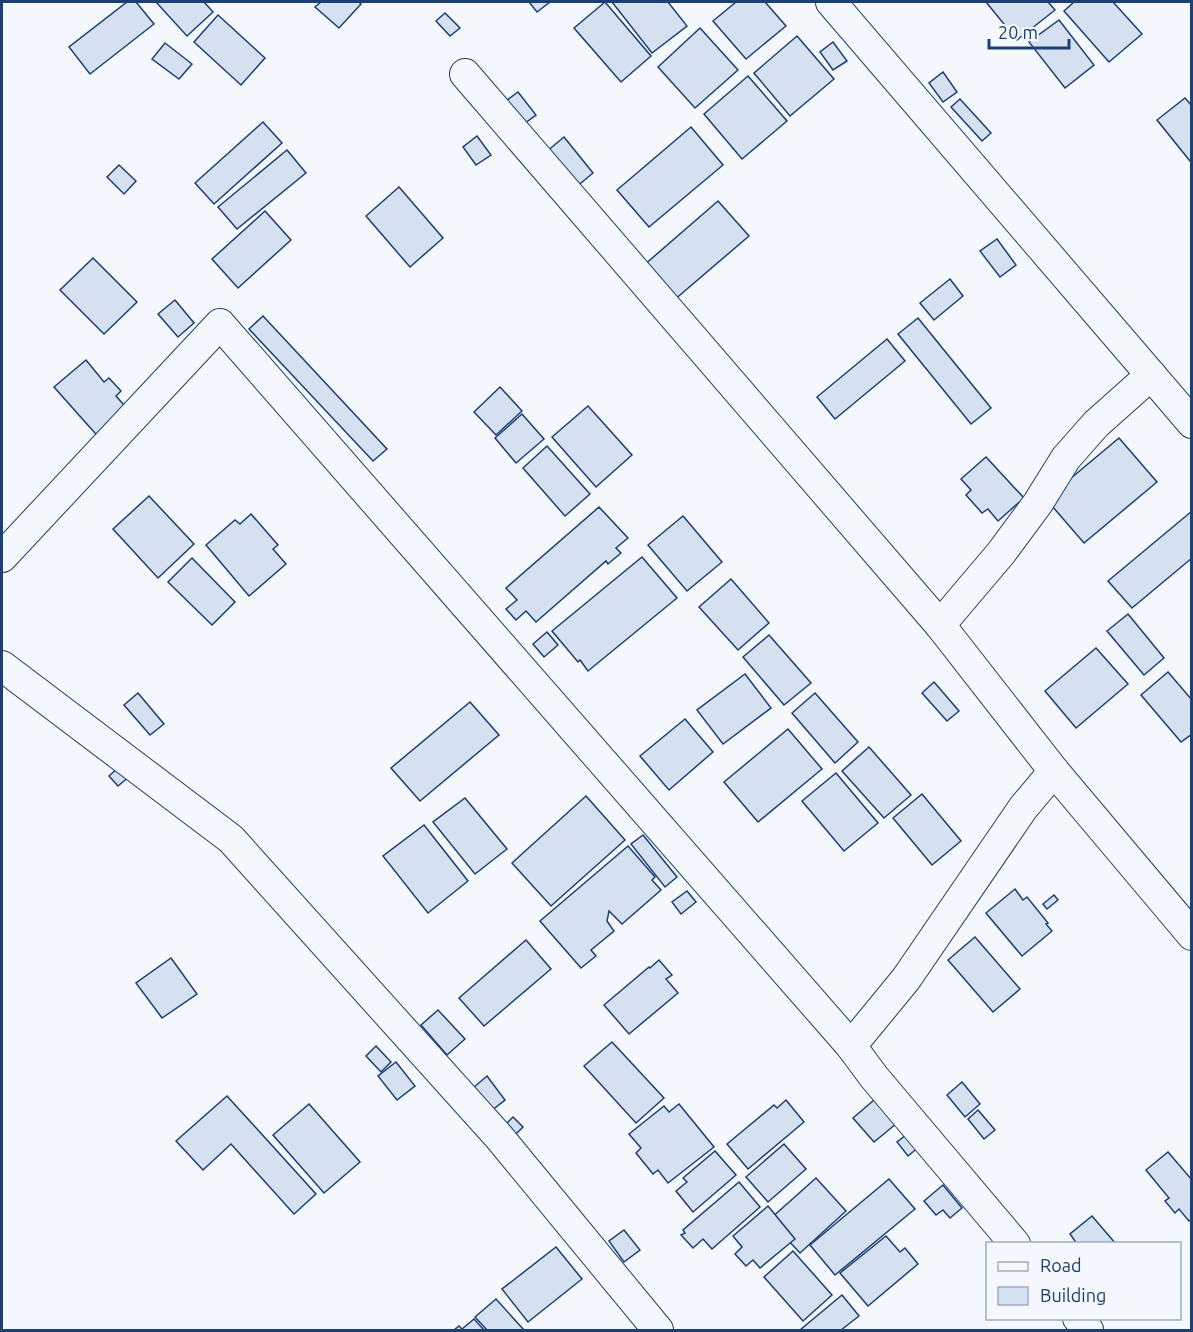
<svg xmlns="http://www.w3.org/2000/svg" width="1193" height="1332" font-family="Ubuntu,sans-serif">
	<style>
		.building { fill: #d5e0f0; stroke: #1d3f73; stroke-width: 1.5 }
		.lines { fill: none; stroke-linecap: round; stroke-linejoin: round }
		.minor-casing { stroke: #1d3f73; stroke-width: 32 }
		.minor { stroke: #f4f7fb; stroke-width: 30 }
	</style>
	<rect width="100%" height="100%" fill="#f4f7fb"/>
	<g class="building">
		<path d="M127,2H136L154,24L90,74L69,47Z"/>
		<path d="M156,2H204L213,12L187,36Z"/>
		<path d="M321,2H359L361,4L339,28L315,7Z"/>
		<path d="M529,2H550L537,12Z"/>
		<path d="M605,2L651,56L621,82L574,28Z"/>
		<path d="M612,2H668L687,26L652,53Z"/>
		<path d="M736,2H765L786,26L746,59L713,21Z"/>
		<path d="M986,2H1048L1055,10L1017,40Z"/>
		<path d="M1074,2H1113L1142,34L1109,62L1064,11Z"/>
		<path d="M445,13L460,28L450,36L436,21Z"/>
		<path d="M218,15L265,58L241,85L194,42Z"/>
		<path d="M1059,20L1094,65L1065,88L1029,42Z"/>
		<path d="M700,28L738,70L695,108L658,67Z"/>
		<path d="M797,36L834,79L790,116L754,73Z"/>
		<path d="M833,42L847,61L833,70L820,52Z"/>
		<path d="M165,43L192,64L179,79L152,59Z"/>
		<path d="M943,72L957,92L943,102L929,83Z"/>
		<path d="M748,76L787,121L742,159L704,114Z"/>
		<path d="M518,92L536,115L521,126L503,103Z"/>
		<path d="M1185,98L1192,106V160L1190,161L1157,120Z"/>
		<path d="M960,99L991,133L982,141L951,107Z"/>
		<path d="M263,122L282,143L214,204L195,183Z"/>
		<path d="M691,127L723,165L649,227L617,190Z"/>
		<path d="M477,136L491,155L476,165L463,147Z"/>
		<path d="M564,137L593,173L575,188L546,152Z"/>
		<path d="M287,150L306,173L237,229L218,207Z"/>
		<path d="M119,165L136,181L124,194L107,177Z"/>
		<path d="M399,187L443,238L410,267L366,216Z"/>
		<path d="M718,201L749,236L673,301L643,266Z"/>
		<path d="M265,211L291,240L238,288L212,259Z"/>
		<path d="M997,239L1016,265L1000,277L980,251Z"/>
		<path d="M93,258L137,302L104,334L60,290Z"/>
		<path d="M950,279L963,296L934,320L920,303Z"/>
		<path d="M175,300L194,323L178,337L158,314Z"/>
		<path d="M263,316L387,449L373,461L249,329Z"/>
		<path d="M918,318L991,408L971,424L898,334Z"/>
		<path d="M887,339L905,361L835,419L817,397Z"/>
		<path d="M86,360L104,382L109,378L121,391L116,396L132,414L102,441L54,387Z"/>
		<path d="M500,387L522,411L496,435L474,412Z"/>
		<path d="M588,406L632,455L596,487L552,437Z"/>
		<path d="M522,414L544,439L516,463L495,438Z"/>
		<path d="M1119,438L1157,482L1084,543L1046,499Z"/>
		<path d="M547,446L590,494L565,516L523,468Z"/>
		<path d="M986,457L1024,498L998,521L988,509L982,513L966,495L971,490L961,479Z"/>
		<path d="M149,496L194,544L158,578L113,529Z"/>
		<path d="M599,507L628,538L616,548L621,553L608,564L606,561L536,622L526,611L516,620L506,609L517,600L506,588Z"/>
		<path d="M1192,511V558L1132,608L1108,581Z"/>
		<path d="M251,514L278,545L273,549L286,564L249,596L206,545L235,520L240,524Z"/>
		<path d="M683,516L722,562L687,591L648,545Z"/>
		<path d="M642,557L677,598L588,671L580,660L578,662L552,631Z"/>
		<path d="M192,558L235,602L212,625L168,582Z"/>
		<path d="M731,579L769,623L738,650L699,607Z"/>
		<path d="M1128,614L1164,658L1144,675L1107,631Z"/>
		<path d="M547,632L558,645L544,657L533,644Z"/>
		<path d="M769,635L811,683L784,705L743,657Z"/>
		<path d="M1096,648L1128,684L1076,728L1045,691Z"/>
		<path d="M1168,672L1192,700V734L1181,742L1141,695Z"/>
		<path d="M745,674L771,708L723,744L697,710Z"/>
		<path d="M934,682L959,711L947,721L922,693Z"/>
		<path d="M138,693L164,724L150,735L124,705Z"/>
		<path d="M815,693L858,742L835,763L792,713Z"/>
		<path d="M470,702L499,735L420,801L391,768Z"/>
		<path d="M685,719L713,752L669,790L640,756Z"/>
		<path d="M788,729L822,769L758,822L724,782Z"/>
		<path d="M869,747L911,795L884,818L842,771Z"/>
		<path d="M121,765L130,776L118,786L109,776Z"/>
		<path d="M836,773L878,823L844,851L802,801Z"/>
		<path d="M922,794L961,841L932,865L893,818Z"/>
		<path d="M586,796L625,840L551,906L512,863Z"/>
		<path d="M465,798L507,849L475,874L433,822Z"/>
		<path d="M424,825L468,881L428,913L383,856Z"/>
		<path d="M643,835L677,877L665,887L631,844Z"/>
		<path d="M628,846L655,877L652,880L661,890L622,924L609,911L607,921L614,931L591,950L596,956L581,968L540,921Z"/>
		<path d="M1015,889L1023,900L1027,897L1048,923L1046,924L1052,931L1022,956L986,913Z"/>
		<path d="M687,891L696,902L681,914L672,902Z"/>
		<path d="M1054,895L1058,900L1047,909L1043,904Z"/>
		<path d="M975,937L1020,989L993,1012L948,960Z"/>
		<path d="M526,940L551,969L484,1026L459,998Z"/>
		<path d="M171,958L197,994L162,1018L136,983Z"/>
		<path d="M659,960L672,975L666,979L678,993L629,1034L604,1005L649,967L650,968Z"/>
		<path d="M438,1010L465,1039L447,1055L421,1025Z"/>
		<path d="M612,1042L664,1098L636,1123L584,1066Z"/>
		<path d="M376,1046L391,1062L381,1072L366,1056Z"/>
		<path d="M396,1062L415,1086L397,1100L378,1076Z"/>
		<path d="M487,1076L505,1100L491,1111L473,1088Z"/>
		<path d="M962,1082L980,1104L965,1117L947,1095Z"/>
		<path d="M881,1094L902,1119L874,1142L853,1118Z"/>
		<path d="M227,1096L316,1194L294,1214L231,1144L203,1170L176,1141Z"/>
		<path d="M786,1100L804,1122L748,1169L727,1144L774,1105L777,1108Z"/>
		<path d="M309,1104L360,1162L324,1193L273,1135Z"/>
		<path d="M679,1104L714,1147L668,1183L658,1170L653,1174L636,1153L641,1148L629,1134L664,1106L669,1112Z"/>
		<path d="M978,1110L995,1130L984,1139L968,1119Z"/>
		<path d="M513,1117L523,1127L514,1136L504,1126Z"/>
		<path d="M914,1129L925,1142L908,1156L897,1142Z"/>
		<path d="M784,1144L806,1169L768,1202L746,1177Z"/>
		<path d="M715,1151L736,1175L693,1212L676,1191L687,1182L683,1178Z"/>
		<path d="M1168,1152L1192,1180V1219L1189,1221L1179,1209L1175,1213L1165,1201L1169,1198L1146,1170Z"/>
		<path d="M816,1178L846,1211L800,1253L769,1220Z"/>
		<path d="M889,1179L915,1209L835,1275L810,1245Z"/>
		<path d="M739,1182L760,1207L712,1249L703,1239L693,1248L681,1235L685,1233L683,1230Z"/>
		<path d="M943,1185L962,1208L950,1218L943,1210L936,1215L924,1201Z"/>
		<path d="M768,1206L795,1239L760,1268L753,1260L746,1266L735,1254L742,1247L733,1236Z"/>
		<path d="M1092,1216L1116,1244H1077L1070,1234Z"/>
		<path d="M624,1230L640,1250L624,1262L609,1241Z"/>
		<path d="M886,1236L900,1252L905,1248L918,1264L868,1306L840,1273Z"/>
		<path d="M556,1247L582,1279L528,1322L502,1289Z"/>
		<path d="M793,1251L832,1295L803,1321L764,1277Z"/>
		<path d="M842,1295L859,1316L841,1330H800Z"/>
		<path d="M496,1299L524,1330H487L475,1317Z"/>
		<path d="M474,1319L484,1330H454L459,1326L462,1329Z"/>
	</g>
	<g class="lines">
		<g class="minor-casing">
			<g id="minor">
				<path d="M831,2L1151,375L1192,423"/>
				<path d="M465,74L940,625L1054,771L1192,935"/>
				<path d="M2,557L220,324L851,1046L874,1077L1015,1244"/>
				<path d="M940,625L1001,553L1038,503L1066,458L1096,424L1151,375"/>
				<path d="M2,666L231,839L499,1137L658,1330"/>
				<path d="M851,1046L906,979L1023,808L1054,771"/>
				<path d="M1078,1318L1088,1330"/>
			</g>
		</g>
		<use href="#minor" class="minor"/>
	</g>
	<rect width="1193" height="1332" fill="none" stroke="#1d3f73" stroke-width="6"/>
	<rect x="986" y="1242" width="195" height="78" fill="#f4f7fb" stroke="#9eadc5" stroke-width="1.5"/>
	<rect x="998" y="1262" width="30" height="9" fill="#f4f7fb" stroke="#9eadc5" stroke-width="1.5"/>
	<text x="1040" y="1272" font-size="18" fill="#1d3f73">Road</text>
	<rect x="998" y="1287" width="30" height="18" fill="#d5e0f0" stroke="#9eadc5" stroke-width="1.5"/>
	<text x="1040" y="1302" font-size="18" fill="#1d3f73">Building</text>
	<path d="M989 39v9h80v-9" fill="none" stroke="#1d3f73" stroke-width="3"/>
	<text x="998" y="39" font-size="18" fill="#1d3f73" stroke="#f4f7fb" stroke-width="4.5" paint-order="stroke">20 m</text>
</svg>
